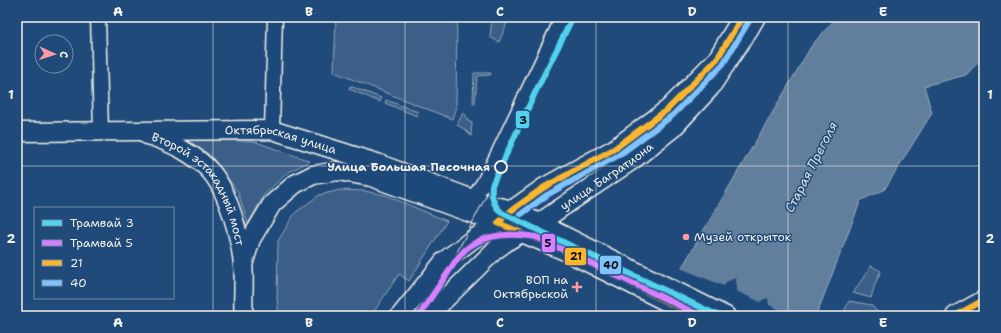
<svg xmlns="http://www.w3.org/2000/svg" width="1001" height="333" font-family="'Shantell Sans',sans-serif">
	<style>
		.green { fill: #3a5f88; stroke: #97a8b8 }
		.water { fill: #627e9d; stroke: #9cacbb }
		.pier { fill: #1f4a7a }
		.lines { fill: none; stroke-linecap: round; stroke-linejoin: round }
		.minor-casing { stroke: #f4f1e8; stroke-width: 17 }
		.major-casing { stroke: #f4f1e8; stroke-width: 21 }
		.minor { stroke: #1f4a7a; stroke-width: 14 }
		.major { stroke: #1f4a7a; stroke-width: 18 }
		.tram { stroke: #f4f1e8; stroke-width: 1 }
		.bus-1-casing { stroke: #1f4a7a; stroke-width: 9 }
		.bus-2-casing { stroke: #1f4a7a; stroke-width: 9 }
		.bus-1 { stroke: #fab62d; stroke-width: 6 }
		.bus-2 { stroke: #80c4ff; stroke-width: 6 }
		.tram-1-casing { stroke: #1f4a7a; stroke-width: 9 }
		.tram-2-casing { stroke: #1f4a7a; stroke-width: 9 }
		.tram-1 { stroke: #53d2ee; stroke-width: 6 }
		.tram-2 { stroke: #d880ff; stroke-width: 6 }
		.grid { fill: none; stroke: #f4f1e8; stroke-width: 1; stroke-opacity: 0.55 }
		.stop-dot { fill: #1f4a7a; stroke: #f4f1e8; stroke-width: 2 }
		.poi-dot { fill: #ff9aa2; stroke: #1f4a7a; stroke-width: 1.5 }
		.labels { text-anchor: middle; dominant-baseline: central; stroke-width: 3; stroke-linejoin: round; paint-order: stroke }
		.street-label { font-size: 12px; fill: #f4f1e8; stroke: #1f4a7a }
		.stop-label { font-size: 12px; font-weight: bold; fill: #f4f1e8; stroke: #1f4a7a; text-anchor: end }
		.poi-label { font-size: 12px; fill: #f4f1e8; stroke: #1f4a7a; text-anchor: start }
		.water-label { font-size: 13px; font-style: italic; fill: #dee0dd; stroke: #1f4a7a }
		.line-badge { stroke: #1f4a7a; stroke-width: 1.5 }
		.pale-badge-label { font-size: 11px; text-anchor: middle; font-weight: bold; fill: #111 }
		.neatline { fill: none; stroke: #f4f1e8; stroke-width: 1.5 }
		.grid-label { font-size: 13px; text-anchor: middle; font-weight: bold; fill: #f4f1e8 }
	</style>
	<rect width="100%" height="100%" fill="#1f4a7a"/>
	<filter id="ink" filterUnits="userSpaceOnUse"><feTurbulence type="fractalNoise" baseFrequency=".025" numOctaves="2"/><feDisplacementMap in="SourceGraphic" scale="8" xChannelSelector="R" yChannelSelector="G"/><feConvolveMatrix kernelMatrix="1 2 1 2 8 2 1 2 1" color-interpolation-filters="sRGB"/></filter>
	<g filter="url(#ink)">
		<g class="green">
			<path d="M336,17H457L456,107L452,119L334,72Z"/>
			<path d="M492,17L507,23L499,42L490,37Z"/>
			<path d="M474,73H491L490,75L477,76L475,104H473Z"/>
			<path d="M350,86L381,98L380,102L349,89Z"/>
			<path d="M386,100L418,112L417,116L385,103Z"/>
			<path d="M463,113L465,114L469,122L472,123L471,136L464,129L457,125Z"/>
			<path d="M187,140L253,141L310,161L287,173L264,195L248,224L238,192L211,156Z"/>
			<path d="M340,190L364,191L385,195L447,221L409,281L399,274L371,316H279L277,298L278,241L295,213L319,195Z"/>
			<path d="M871,266L881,271L875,284L871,298L853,293Z"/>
			<path d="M849,301L871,305L879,314V316H842Z"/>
		</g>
		<path class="water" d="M837,17H984V56L966,75L924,86L932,113L884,190L861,200L816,316H659L681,269L812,45Z"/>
		<path class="pier" d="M680,268L724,286L726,282L735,278L737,286L736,291L761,302L762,300L768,298L769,305L794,316H668L659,312Z"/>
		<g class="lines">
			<g class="minor-casing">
				<g id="minor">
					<path d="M98,17L101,132"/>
					<path d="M272,130L275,17"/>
					<path d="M473,199L484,182L498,154L563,17"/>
				</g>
			</g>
			<g class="major-casing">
				<g id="major">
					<path id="s1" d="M17,132L272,130L377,163L483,203L512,210L726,316"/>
					<path id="s2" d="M147,135C169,141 197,155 212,173C229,194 240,237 243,264C245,281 242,299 244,316"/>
					<path d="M243,265L251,239L272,204L295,184L313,175L338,171L371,177L498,223L565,251L669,303L698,316"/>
					<path d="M400,316L444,261L473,239L498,223L512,210L543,188L614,149L668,109L717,59L742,17"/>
					<path id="s3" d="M428,316L494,251L509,240L539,223L571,201L634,159L673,128L710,88L749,29L756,17"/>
					<path d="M955,316L984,300"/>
				</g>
			</g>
			<use href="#minor" class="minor"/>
			<use href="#major" class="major"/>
			<path class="tram" d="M455,256L492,185"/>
			<g class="bus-1-casing">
				<g id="bus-1">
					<path d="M698,316L669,303L565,251L498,223L512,210L543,188L614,149L668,109L717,59L742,17"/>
					<path d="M955,316L984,300"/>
				</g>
			</g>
			<g class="bus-2-casing">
				<path id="bus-2" d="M701,309L672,296L569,244L513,220L547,195L619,155L673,115L723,64L749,21"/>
			</g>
			<use href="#bus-1" class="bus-1"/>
			<use href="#bus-2" class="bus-2"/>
			<g class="tram-1-casing">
				<path id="tram-1" d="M573,17L535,93L492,185C491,197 493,205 502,213L719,316"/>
			</g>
			<g class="tram-2-casing">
				<path id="tram-2" d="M419,316C427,303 436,290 445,277C452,267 459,253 470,246C489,233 513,233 536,237L701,316"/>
			</g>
			<use href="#tram-1" class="tram-1"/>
			<use href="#tram-2" class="tram-2"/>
		</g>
	</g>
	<path class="grid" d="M213,17V316M405,17V316M596,17V316M788,17V316M17,166H984"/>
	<circle class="stop-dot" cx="501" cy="167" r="6"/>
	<g class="poi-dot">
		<circle cx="686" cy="237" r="4"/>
		<path d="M575 281h4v4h4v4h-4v4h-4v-4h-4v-4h4z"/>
	</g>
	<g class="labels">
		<g class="street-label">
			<text stroke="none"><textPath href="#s1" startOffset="265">Октябрьская улица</textPath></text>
			<text stroke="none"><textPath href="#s3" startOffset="228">улица Багратиона</textPath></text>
			<text stroke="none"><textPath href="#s2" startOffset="80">Второй эстакадный мост</textPath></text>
		</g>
		<g class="stop-label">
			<text x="490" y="167">Улица Большая Песочная</text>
		</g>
		<g class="poi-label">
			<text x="694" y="237">Музей открыток</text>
			<text x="568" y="280" text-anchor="end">ВОП на<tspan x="568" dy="14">Октябрьской</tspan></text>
		</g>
		<g class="water-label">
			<text transform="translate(811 167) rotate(-63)">Старая Преголя</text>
		</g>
	</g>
	<g class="line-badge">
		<rect x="515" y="110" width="15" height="19" rx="4" fill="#53d2ee"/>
		<rect x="541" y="233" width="15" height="20" rx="4" fill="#d880ff"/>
		<rect x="564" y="247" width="23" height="19" rx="4" fill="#fab62d"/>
		<rect x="599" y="255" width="23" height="20" rx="4" fill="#80c4ff"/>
	</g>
	<g class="pale-badge-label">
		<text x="523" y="124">3</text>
		<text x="548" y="247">5</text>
		<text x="576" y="260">21</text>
		<text x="611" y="269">40</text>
	</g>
	<rect width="1001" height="333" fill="none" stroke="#1f4a7a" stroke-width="44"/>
	<rect x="34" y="207" width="140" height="92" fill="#1f4a7a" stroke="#748da6"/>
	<rect x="42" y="220" width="20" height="6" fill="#53d2ee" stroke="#748da6"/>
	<text x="70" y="227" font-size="12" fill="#f4f1e8">Трамвай 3</text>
	<rect x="42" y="240" width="20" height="6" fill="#d880ff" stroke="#748da6"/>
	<text x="70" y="247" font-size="12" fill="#f4f1e8">Трамвай 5</text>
	<rect x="42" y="260" width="20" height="6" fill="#fab62d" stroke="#748da6"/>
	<text x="70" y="267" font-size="12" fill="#f4f1e8">21</text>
	<rect x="42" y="280" width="20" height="6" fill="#80c4ff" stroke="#748da6"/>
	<text x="70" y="287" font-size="12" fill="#f4f1e8">40</text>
	<g transform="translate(54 54) rotate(93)"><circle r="19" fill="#1f4a7a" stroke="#748da6"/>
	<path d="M0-3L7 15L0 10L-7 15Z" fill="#ff9aa2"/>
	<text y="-6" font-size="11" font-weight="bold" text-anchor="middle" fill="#f4f1e8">С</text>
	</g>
	<rect x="22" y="22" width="957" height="289" class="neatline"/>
	<g class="grid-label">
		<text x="118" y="16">A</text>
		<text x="309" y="16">B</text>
		<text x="500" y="16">C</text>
		<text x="692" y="16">D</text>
		<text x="883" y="16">E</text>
		<text x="11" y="99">1</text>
		<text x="990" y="99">1</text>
		<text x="11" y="243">2</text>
		<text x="990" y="243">2</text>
		<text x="118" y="327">A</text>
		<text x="309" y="327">B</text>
		<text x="500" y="327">C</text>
		<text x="692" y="327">D</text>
		<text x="883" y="327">E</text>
	</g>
</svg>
